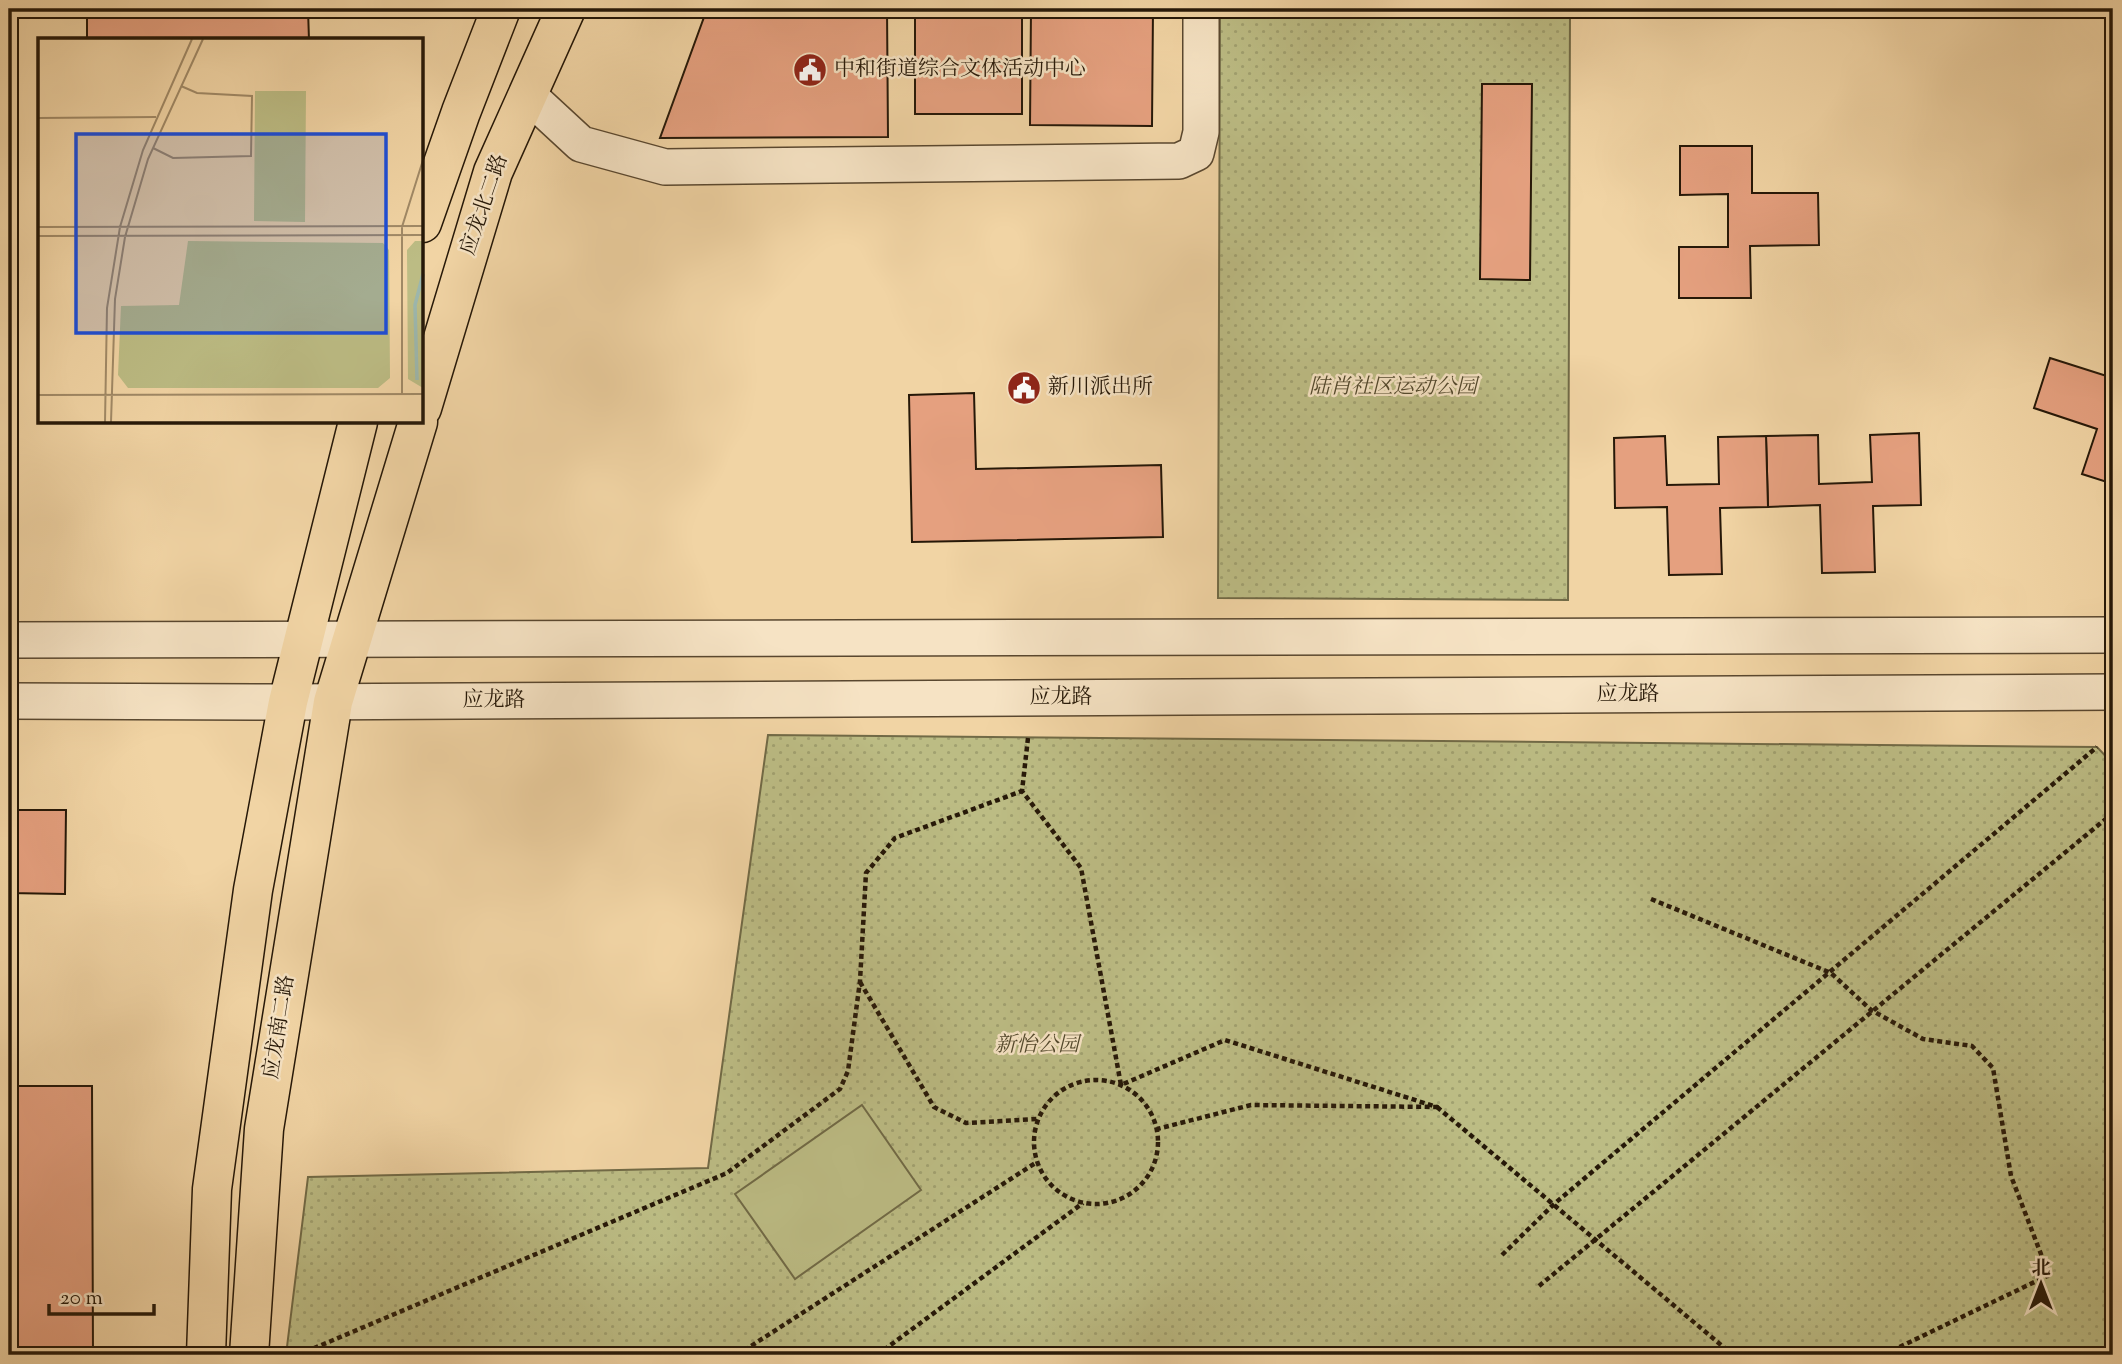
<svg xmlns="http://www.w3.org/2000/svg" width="2122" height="1364" font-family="'Sorts Mill Goudy','Noto Serif SC',serif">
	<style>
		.green { fill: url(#green-dots); stroke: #716a46; stroke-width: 2 }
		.pitch { fill: #bcbc84; stroke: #716a46; stroke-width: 2 }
		.building { fill: #e5a07f; stroke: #261808; stroke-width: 2 }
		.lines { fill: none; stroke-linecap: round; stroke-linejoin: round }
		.minor-casing { stroke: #59472f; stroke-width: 38 }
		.major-casing { stroke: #261808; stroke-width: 41 }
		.path { stroke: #261808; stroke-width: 4.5; stroke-dasharray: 5 3.5; stroke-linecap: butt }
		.minor { stroke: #f6e3c4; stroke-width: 35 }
		.major { stroke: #f1d4a4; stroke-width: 38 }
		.labels { text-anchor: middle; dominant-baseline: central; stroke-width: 5; stroke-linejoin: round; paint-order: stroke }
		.poi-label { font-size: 21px; fill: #261808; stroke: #f6e3c4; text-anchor: start }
		.street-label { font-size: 21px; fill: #261808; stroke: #f6e3c4 }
		.park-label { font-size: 21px; font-style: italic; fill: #53492d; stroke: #f6e3c4 }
		.inset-river { fill: none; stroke: #9cb7ad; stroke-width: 3.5 }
		.inset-road { fill: none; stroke: #a08966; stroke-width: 2 }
		.view { fill: #1d4ed8; fill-opacity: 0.15; stroke: #1d4ed8; stroke-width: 3.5 }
		.inset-edge { fill: none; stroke: #261808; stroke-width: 3.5 }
	</style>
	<defs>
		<pattern id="green-dots" width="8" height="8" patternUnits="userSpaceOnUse" patternTransform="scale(1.75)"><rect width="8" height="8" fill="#bcbc84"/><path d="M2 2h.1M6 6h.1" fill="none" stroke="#a1a170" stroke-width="1.8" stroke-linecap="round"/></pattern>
	</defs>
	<rect width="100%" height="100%" fill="#f1d4a4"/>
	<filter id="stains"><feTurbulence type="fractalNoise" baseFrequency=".00286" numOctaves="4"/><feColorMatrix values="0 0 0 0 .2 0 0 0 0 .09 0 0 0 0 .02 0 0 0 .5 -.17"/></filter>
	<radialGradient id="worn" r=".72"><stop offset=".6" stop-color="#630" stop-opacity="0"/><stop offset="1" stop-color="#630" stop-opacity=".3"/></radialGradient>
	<g class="green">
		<path d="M1220,9H1570L1568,600L1218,598Z"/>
		<path d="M768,735L2097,747L2113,764V1355H286L308,1177L708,1168Z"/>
	</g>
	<path class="pitch" d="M862,1105L921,1190L795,1279L735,1194Z"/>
	<g class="building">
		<path d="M308,9L309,40H87V15Z"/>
		<path d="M707,9H887L888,137L660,138Z"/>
		<path d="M1031,9H1153L1152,126L1030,125Z"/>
		<rect x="915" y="13" width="107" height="101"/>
		<path d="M1482,84H1532L1530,280L1480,279Z"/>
		<path d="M1680,146H1752V193H1818L1819,245L1750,246L1751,298H1679V247H1728V194L1680,195Z"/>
		<path d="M2050,358L2113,378V484L2082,474L2097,429L2034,408Z"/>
		<path d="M974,393L976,469L1161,465L1163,537L912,542L909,395Z"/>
		<path d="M1919,433L1921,505L1873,506L1875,572L1822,573L1820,505L1768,507L1766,436L1818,435L1819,484L1872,482L1870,435Z"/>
		<path d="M1665,436L1667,485L1719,484L1718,437L1766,436L1768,507L1720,508L1722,574L1669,575L1667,507L1615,508L1614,438Z"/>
		<path d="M9,810H66L65,894L9,893Z"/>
		<path d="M9,1086H92L93,1355H9Z"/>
	</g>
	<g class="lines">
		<g class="minor-casing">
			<g id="minor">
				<path d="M528,95L581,144L665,167L1179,161L1196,153L1201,132V9"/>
				<path d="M9,640L2113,635"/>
				<path d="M9,701L288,702L2113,692"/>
			</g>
		</g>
		<g class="major-casing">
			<g id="major">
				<path d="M422,223L461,112L501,9"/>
				<path d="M422,408L493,172L566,9"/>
				<path d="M206,1355L212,1189L253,890L288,702L358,422"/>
				<path d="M249,1355L264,1129L333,702L418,422"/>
			</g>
		</g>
		<g class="path">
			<path d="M1028,738L1022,791L1081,868L1121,1085L1225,1040L1437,1107L1251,1105L1157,1129"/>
			<path d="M1651,899L1831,973L1871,1010L1923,1039L1972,1046L1993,1068L2011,1176L2049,1275L1883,1355"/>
			<path d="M860,982L934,1107L966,1123L1038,1119"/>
			<circle cx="1096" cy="1142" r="62"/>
			<path d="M1437,1107L1733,1355"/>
			<path d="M1502,1255L1554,1204L2097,747"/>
			<path d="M1539,1286L2113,813"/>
			<path d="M298,1355L727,1173L840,1089L848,1071L860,981L866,873L895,838L1022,791"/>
			<path d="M737,1355L1037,1162"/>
			<path d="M877,1355L1083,1203"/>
		</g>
		<use href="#minor" class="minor"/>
		<use href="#major" class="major"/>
	</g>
	<defs>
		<g id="civic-disc" transform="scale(1.75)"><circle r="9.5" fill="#8f2418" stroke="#f6e3c4"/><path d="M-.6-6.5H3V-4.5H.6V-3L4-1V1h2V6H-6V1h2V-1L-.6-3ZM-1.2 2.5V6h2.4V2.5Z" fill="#fff"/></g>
	</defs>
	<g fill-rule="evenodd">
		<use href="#civic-disc" x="810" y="70"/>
		<use href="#civic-disc" x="1024" y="388"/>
	</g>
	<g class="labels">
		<g class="poi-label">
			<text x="834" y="70">中和街道综合文体活动中心</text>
			<text x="1048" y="388">新川派出所</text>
		</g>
		<g class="street-label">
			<text transform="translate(485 205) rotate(-71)">应龙北二路</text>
			<text x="1628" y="695">应龙路</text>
			<text x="1061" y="698">应龙路</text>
			<text x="494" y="701">应龙路</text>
			<text transform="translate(280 1027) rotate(-81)">应龙南二路</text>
		</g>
		<g class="park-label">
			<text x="1393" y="388">陆肖社区运动公园</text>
			<text x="1037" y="1046">新怡公园</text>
		</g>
	</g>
	<g transform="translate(38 38)">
		<rect width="385" height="385" fill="#f1d4a4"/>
		<path d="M217,53H268L267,184L216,183ZM150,203L345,205L351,212L352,340L340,350H90L80,337L83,268L141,267ZM377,203H385V350L370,341L369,212Z" fill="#bcbc84"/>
		<path d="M149 270a10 10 0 1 1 20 0a10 10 0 1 1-20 0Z" fill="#bcbc84"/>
		<path class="inset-river" d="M379,342L377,267L385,236"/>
		<path class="inset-road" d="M0,80L118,79M115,110L135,120L213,118L214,58L159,55L143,48M0,189L385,188M0,198L385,197M364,356V189L385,122M0,357L385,356M67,384L69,270L82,189L105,112L154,1M73,384L77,261L87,199L110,121L165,1"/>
		<path class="view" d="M38,96H348V295H38Z"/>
		<rect width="385" height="385" class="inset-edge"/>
	</g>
	<rect width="2122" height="1364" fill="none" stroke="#f1d4a4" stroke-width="35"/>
	<rect x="10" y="10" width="2101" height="1343" fill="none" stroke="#261808" stroke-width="3.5"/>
	<rect x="18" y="18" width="2087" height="1329" fill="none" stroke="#261808" stroke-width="2"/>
	<g transform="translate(2041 1284)" stroke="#f6e3c4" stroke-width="5" paint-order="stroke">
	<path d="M0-5L12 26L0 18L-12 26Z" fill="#261808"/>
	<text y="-10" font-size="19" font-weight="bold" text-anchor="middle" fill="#261808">北</text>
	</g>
	<path d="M49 1304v10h105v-10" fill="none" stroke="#261808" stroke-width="3.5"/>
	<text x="60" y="1304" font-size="21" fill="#261808" stroke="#f6e3c4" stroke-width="5" paint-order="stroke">20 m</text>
	<rect width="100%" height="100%" filter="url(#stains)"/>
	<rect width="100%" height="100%" fill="url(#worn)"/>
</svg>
